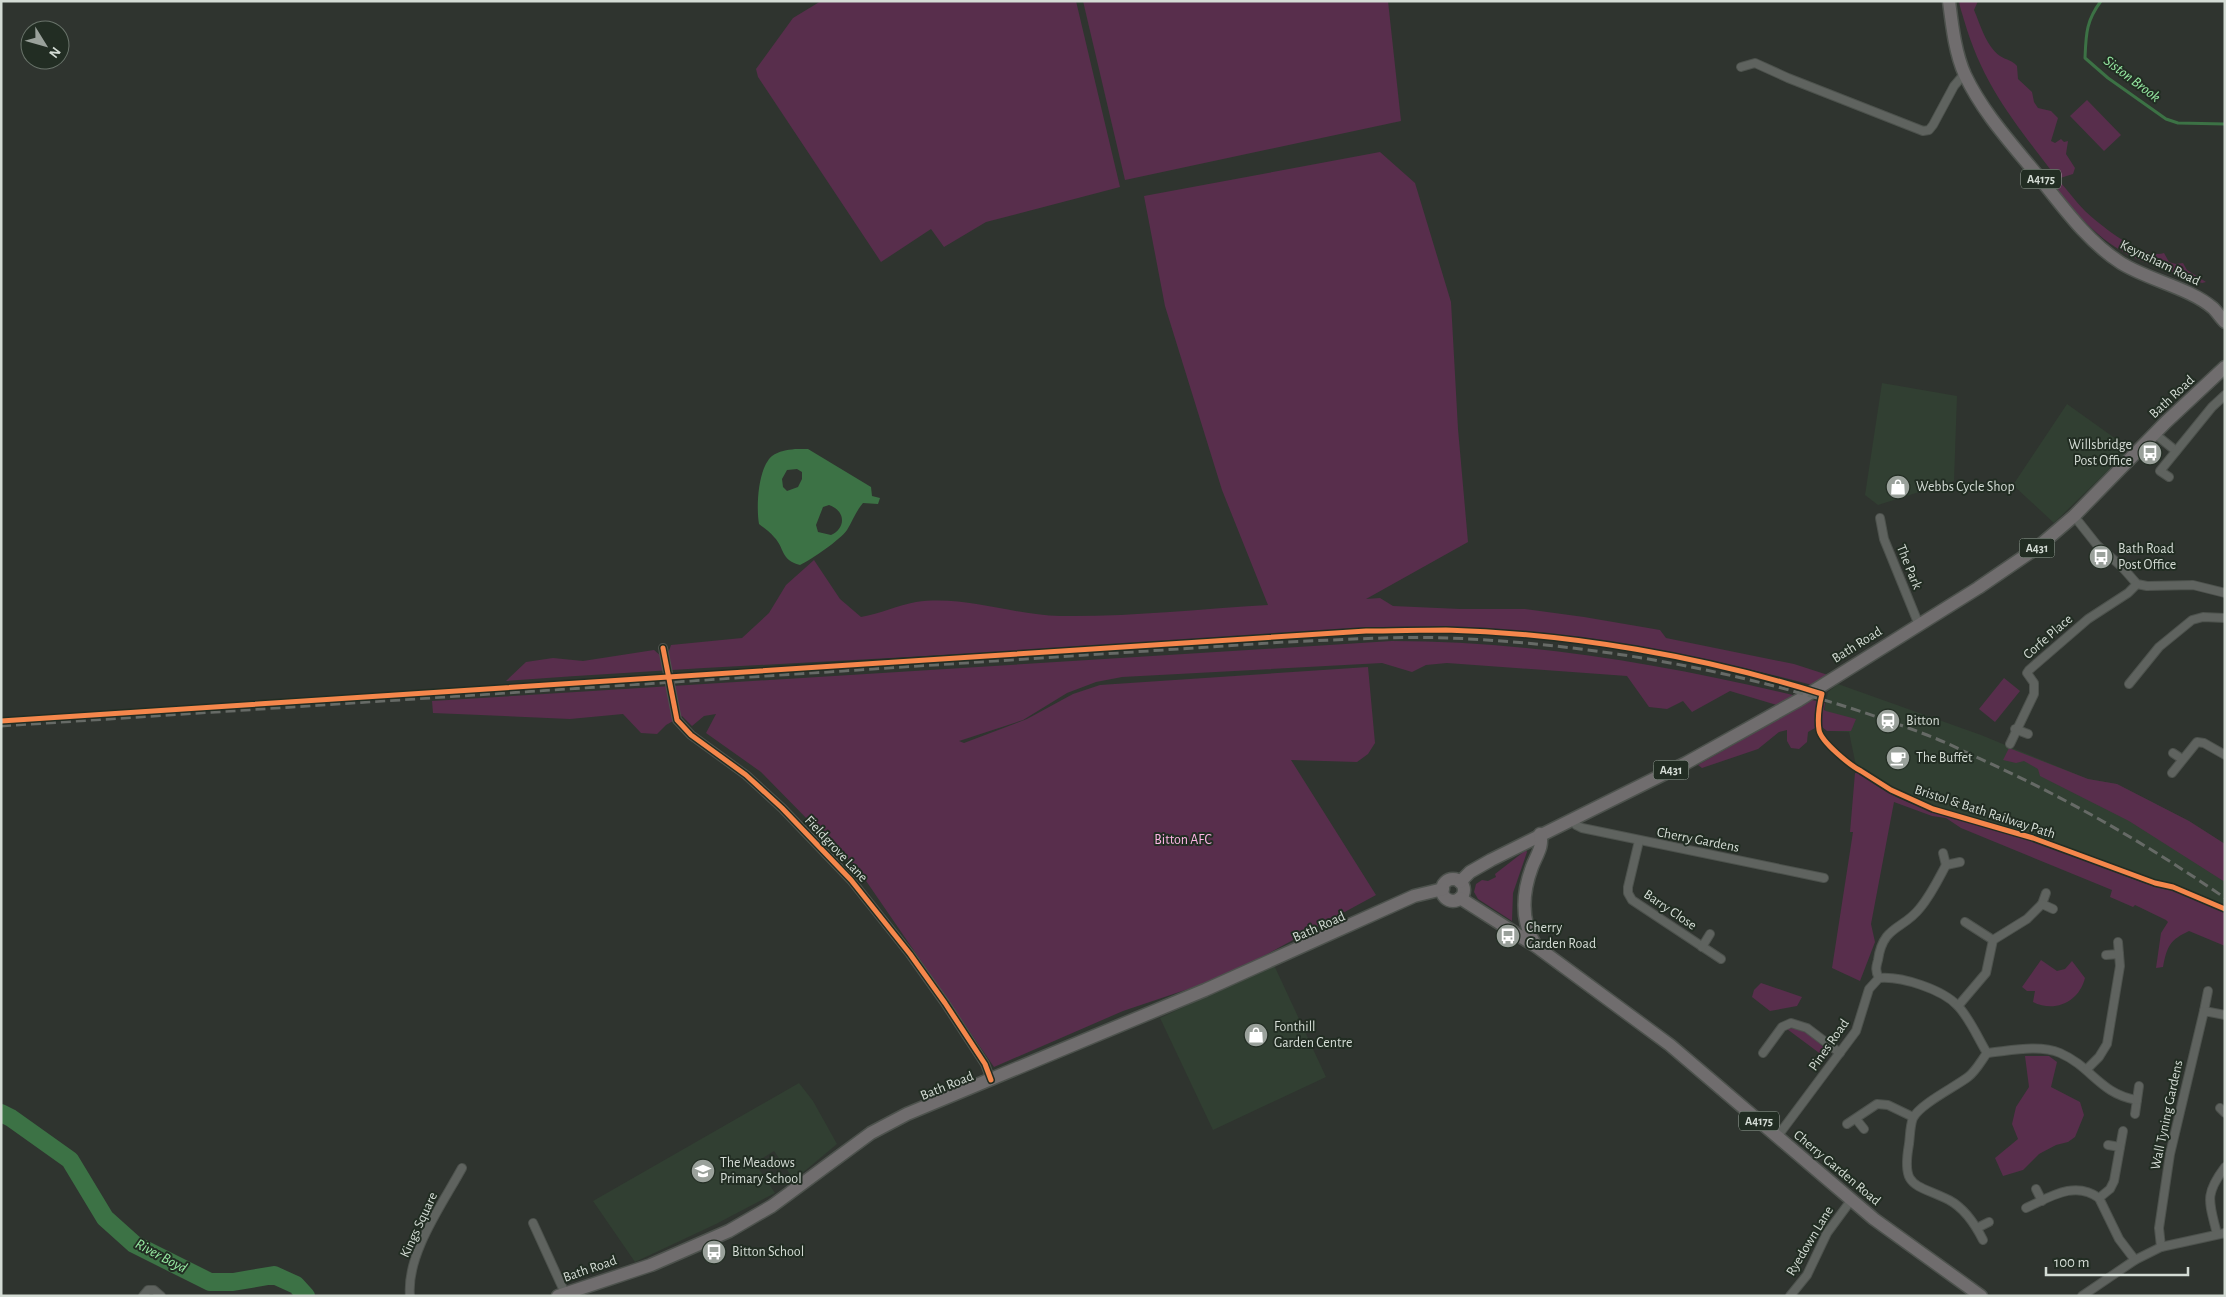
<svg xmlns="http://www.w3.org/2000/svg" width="2226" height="1297" font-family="'Alegreya Sans',sans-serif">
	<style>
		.built { fill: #313f32 }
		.green { fill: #582e4c }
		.water { fill: #3c7245; fill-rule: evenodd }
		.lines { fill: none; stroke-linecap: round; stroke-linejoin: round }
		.stream { stroke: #3c7245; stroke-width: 3 }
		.river { stroke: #3c7245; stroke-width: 18 }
		.minor-casing { stroke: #4d524d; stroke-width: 10 }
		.primary-casing { stroke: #4d524d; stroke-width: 15 }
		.minor { stroke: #5f635f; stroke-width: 8 }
		.primary { stroke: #706d6e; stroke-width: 12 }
		.rail { stroke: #666a66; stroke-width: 3; stroke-dasharray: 10 5; stroke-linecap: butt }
		.cycleway-casing { stroke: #222d23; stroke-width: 8 }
		.cycleway { stroke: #f5874c; stroke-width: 5 }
		.labels { text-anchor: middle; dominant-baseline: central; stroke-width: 4; stroke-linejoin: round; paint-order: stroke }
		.shield { fill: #222d23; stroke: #9fa8a0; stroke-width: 1 }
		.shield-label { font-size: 12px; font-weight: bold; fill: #d4dcd5 }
		.street-label { font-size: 14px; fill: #d4dcd5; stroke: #222d23 }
		.poi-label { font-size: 14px; fill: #d4dcd5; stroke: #222d23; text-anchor: start }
		.park-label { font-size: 14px; fill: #ffb7e7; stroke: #222d23 }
		.water-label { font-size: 15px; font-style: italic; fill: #96eaa2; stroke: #222d23 }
	</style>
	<rect width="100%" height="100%" fill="#2f342f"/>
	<g class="built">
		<path d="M1882,383L1957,396L1954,481L1878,505L1865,495Z"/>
		<path d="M2067,404L2130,449L2054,523L2013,485Z"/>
		<path d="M1838,684L1981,735L2088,779L2117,784L2189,821L2225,844V907L2175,886L2160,883L2034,836L1936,809L1913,799L1874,777L1865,769L1856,766L1849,732L1830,731L1821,726L1828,692Z"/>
		<path d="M1274,965L1326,1077L1213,1130L1160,1018Z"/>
		<path d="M799,1083L813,1101L837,1144L794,1180L774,1151L755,1163L775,1193L716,1224L635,1262L593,1201Z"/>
	</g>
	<g class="green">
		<path d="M821,1H1076L1120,187L986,222L944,247L931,229L881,262L758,77L756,69L793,18Z"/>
		<path d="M1083,1H1388L1401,121L1125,180Z"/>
		<path d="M1959,1H1978L1974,10C1980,24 1986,46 2000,56C2006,60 2012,60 2017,66L2018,79L2032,92L2034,102L2038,108L2051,111L2058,118L2051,141L2055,143L2061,139L2064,142L2068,141L2066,154L2075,168L2073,174L2057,179C2067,189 2075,201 2085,211C2100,225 2143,260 2164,253L2169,262L2176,264L2183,263L2187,270L2206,282L2202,283C2178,272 2151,267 2127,254C2094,237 2067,203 2044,174L2050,169C2011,118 1982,82 1964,20C1962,13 1960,8 1959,1Z"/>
		<path d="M2087,100L2121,135L2104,151L2070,116Z"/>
		<path d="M1380,152L1415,183L1451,302L1458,429L1468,542L1366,599L1380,598L1393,606L1460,609H1525L1584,617L1660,630L1666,638L1794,664L1828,675L1812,685C1694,654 1570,630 1448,628C1323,626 1197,642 1073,648C884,659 695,667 506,681L526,662L553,658L583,661L654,650L661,656C668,656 669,651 671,645L742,638L769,613L786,585L814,560L840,599L861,617C880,614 898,605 916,602C965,595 1012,615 1060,616C1129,617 1199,609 1268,605L1222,490L1165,306L1144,196Z"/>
		<path d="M1392,641C1529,641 1664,664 1797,696L1780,706L1730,691L1692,712L1683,701L1667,709L1649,707L1627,676L1447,663L1426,665L1412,672L1382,663L1122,677L1096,682L1067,693L1023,720L959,741L964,743L1027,719L1073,694L1100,685L1368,667L1375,743L1368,754L1357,762L1291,760L1376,895L1258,959L1212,981L1123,1011L994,1067L862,875L761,772L706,733L716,714L704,716L692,726L682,716L666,725L657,734L641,733L623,714L570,719L433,713L432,701Z"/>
		<path d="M2004,678L2020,691L1995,722L1979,709Z"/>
		<path d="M1812,700L1825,703L1824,710L1826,711L1856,719L1851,731H1827L1822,727L1815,728L1808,732L1807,742L1799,749L1791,748L1787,741V730L1779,732L1758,749L1702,768L1698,765Z"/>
		<path d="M2009,748L2088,779L2117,784L2189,821L2225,844V882L2129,821L2040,776L2038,769L2024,761L2016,763L2003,760Z"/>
		<path d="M1855,773H1861C1901,812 1981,822 2033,839C2073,852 2110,872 2150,885C2158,888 2167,888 2176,890C2192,894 2209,902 2225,910V946L2189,931C2170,940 2167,946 2163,967L2156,968L2161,933L2168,922L2166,920L2135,905L2133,907L2110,897L2112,890L1961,828L1946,818L1932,816L1894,802L1871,924L1875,942L1860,981L1832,968L1853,832H1850Z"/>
		<path d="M1526,850L1527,852L1513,893L1512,921L1478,899L1474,892L1476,884L1482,880L1488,881L1496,877L1495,874Z"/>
		<path d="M2041,960L2057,971L2065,969L2072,961L2085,978C2079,1002 2055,1013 2033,1002L2035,991H2027L2022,987Z"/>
		<path d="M1761,983L1802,997L1797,1006L1770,1011L1752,997L1754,990Z"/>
		<path d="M1795,1028C1806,1031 1820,1041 1826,1051L1822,1055L1787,1029Z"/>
		<path d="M2025,1056H2049L2057,1062L2051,1087L2080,1102L2084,1115L2075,1137L2068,1142L2056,1145L2039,1154L2023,1170L2003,1176L1995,1158L2018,1139L2012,1124L2016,1107L2029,1087Z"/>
	</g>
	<path class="water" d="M795,449H808L871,487L872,496L880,498L878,504L863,503C856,511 853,520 847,530C840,540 812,559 800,565C780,560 785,548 774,537C770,532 764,528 759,524C756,506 758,468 772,456C779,451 787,450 795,449ZM797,469L802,472V479L798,487L787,491L783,487L782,479L787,470ZM829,505C846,511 846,528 831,535L818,532L816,525L823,507Z"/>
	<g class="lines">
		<path class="stream" d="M2101,1C2086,21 2086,34 2085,58L2108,78L2166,119L2178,123L2225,124"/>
		<path class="river" d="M1,1113L11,1118L70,1160L105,1218L134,1244L210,1282H233L274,1275L296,1285L306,1296"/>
		<g class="minor-casing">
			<g id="minor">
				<path d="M1741,67L1755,63L1788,78L1923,131L1929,130L1933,125L1954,86L1965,73"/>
				<path d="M2155,434L2176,451"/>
				<path d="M2169,477L2160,471L2212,407L2225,395"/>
				<path d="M2074,516L2097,545L2122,567L2137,584L2147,586L2193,585L2225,593"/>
				<path d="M1880,518L1884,539L1919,625"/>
				<path d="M663,648L677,720L691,735L746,775L782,808L851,880L910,954L945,1003L985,1064L991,1080"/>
				<path d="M2129,684L2159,647L2192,620L2203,617L2225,618"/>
				<path d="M2015,729L2028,734"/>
				<path d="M2010,744L2034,694V683L2027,673L2029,670L2088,619L2128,593L2137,584"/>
				<path d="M2173,753L2182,759"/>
				<path d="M2172,773L2197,742L2204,743L2225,755"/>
				<path d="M1572,819L1576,825L1582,828L1824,878"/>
				<path d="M1639,841L1628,887V893L1632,900L1721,959"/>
				<path d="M1943,853L1946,865L1960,862"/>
				<path d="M2042,904L2046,893"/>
				<path d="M1965,922L1993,940"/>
				<path d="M1702,947L1710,934"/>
				<path d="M2106,955L2119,954"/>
				<path d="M1879,978C1901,976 1942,989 1958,1006C1970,1019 1978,1038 1987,1053C2009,1051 2039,1044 2060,1053C2092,1067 2100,1094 2137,1100L2135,1114"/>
				<path d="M1958,1006L1986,973L1993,940L2027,919L2042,904L2053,909"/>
				<path d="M2204,1011L2208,991"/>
				<path d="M1763,1053L1782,1027L1791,1023L1807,1028L1840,1053"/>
				<path d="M2087,1069L2099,1057L2107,1044L2120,966L2118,942"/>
				<path d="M2137,1100L2139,1086"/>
				<path d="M2220,1108L2225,1113"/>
				<path d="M1856,1119L1864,1129"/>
				<path d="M1847,1124L1877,1104L1888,1105L1913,1117"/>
				<path d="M2123,1131L2114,1181L2110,1189L2099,1198L2119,1239L2135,1260"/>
				<path d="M1777,1137L1856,1031L1869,989L1879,978C1875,971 1876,967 1878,960C1883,925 1903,930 1920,908C1931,895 1938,880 1946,865"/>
				<path d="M2108,1145L2120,1147"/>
				<path d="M2036,1189L2042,1201"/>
				<path d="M2026,1208C2050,1197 2075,1180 2099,1198"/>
				<path d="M533,1223L565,1293"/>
				<path d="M1977,1228L1989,1222"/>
				<path d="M2217,1234C2209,1201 2204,1195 2225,1167"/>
				<path d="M1983,1240C1975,1224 1964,1208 1949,1200C1915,1183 1901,1189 1909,1144C1910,1137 1910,1125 1913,1118C1920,1104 1955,1087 1968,1077C1976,1071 1981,1061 1987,1053"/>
				<path d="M2161,1247L2159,1228L2170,1154L2204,1011L2225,1015"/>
				<path d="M143,1296L148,1290H154L161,1296"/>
				<path d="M410,1296C406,1254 443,1203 462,1168"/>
				<path d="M1790,1296L1807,1275L1827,1233L1852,1199"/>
				<path d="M2082,1296L2135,1260L2161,1247L2225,1233"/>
			</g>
		</g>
		<g class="primary-casing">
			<g id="primary">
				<path d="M1949,1C1952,25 1955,53 1965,75C1983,113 2012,144 2038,176C2063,207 2087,241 2121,263C2148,280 2190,288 2213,308C2217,312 2221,318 2225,322"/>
				<circle cx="1453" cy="890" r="11"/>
				<path d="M1460,882L1470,872L1491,860L1686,763L1799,700L1978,588L2038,547L2074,516L2166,422L2225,367"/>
				<path d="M1460,898L1537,947L1670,1045L1874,1219L1981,1296"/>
				<path d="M1536,946C1521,922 1522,894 1532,867C1536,856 1544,846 1540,834"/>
				<path d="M558,1296L651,1265L729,1231L772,1206L871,1133L907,1114L1205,990L1414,896L1443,889"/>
			</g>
		</g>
		<use href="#minor" class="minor"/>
		<use href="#primary" class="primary"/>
		<path class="rail" d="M1,726L1285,642C1340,640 1395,636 1450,638C1613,645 1776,677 1927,735C1948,743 1967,753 1987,762C2070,800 2150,846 2225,898"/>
		<g class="cycleway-casing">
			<g id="cycleway">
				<path d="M663,648L677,720L691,735L746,775L782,808L851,880L910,954L945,1003L985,1064L991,1080"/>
				<path d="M1,721L1366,631C1393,631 1419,630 1446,630C1569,633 1705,657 1822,694C1819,706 1817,717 1819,730C1821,742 1851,766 1861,771L1891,790L1933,809L2033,838L2155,883L2173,887L2225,909"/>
			</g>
		</g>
		<use href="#cycleway" class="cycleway"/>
	</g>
	<defs>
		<g id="bus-disc" transform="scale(1.25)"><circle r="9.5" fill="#9aa19b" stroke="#222d23"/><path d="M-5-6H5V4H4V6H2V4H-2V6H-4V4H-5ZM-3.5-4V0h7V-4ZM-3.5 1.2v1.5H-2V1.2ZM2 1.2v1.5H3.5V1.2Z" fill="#fff"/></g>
		<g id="shop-disc" transform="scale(1.25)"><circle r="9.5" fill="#9aa19b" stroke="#222d23"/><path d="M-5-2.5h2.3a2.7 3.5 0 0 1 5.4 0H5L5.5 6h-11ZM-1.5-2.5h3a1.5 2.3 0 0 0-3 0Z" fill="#fff"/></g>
		<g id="station-disc" transform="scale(1.25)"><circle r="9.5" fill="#9aa19b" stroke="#222d23"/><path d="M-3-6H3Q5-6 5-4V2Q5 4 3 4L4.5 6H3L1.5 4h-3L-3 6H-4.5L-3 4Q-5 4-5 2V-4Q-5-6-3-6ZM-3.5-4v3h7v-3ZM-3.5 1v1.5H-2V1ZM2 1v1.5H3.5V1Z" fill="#fff"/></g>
		<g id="cafe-disc" transform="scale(1.25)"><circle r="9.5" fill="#9aa19b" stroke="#222d23"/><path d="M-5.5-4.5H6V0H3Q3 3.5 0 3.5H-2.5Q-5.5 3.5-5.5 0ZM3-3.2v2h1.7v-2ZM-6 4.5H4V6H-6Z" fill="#fff"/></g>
		<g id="school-disc" transform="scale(1.25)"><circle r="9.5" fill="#9aa19b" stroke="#222d23"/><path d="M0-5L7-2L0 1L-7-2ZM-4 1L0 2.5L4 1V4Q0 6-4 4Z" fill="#fff"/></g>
	</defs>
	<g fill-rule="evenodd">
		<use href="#bus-disc" x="2150" y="453"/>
		<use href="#shop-disc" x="1898" y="487"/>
		<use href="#bus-disc" x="2101" y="557"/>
		<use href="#station-disc" x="1888" y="721"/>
		<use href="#cafe-disc" x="1898" y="758"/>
		<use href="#bus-disc" x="1508" y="936"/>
		<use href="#shop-disc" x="1256" y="1035"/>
		<use href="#school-disc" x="703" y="1171"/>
		<use href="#bus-disc" x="714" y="1252"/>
	</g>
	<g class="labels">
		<g class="shield">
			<rect x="2021" y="169.5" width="40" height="19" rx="4"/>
			<rect x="2019.5" y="538.5" width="35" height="19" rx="4"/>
			<rect x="1653.5" y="760.5" width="35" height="19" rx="4"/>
			<rect x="1739" y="1111.5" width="40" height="19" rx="4"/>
		</g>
		<g class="shield-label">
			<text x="2041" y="179">A4175</text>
			<text x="2037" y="548">A431</text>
			<text x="1671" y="770">A431</text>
			<text x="1759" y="1121">A4175</text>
		</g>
		<g class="street-label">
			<text transform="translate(2160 263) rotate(26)">Keynsham Road</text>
			<text transform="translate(2172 397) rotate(-43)">Bath Road</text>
			<text transform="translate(1909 567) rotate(68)">The Park</text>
			<text transform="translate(2048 637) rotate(-41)">Corfe Place</text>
			<text transform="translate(1857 645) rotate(-32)">Bath Road</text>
			<text transform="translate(1985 812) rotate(18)">Bristol &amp; Bath Railway Path</text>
			<text transform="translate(1698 840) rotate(11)">Cherry Gardens</text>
			<text transform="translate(836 849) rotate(47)">Fieldgrove Lane</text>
			<text transform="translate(1670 910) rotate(34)">Barry Close</text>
			<text transform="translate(1319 927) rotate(-24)">Bath Road</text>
			<text transform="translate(1829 1045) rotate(-55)">Pines Road</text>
			<text transform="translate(947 1086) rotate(-22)">Bath Road</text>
			<text transform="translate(2167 1115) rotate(-78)">Wall Tyning Gardens</text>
			<text transform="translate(1837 1168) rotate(40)">Cherry Garden Road</text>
			<text transform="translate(419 1225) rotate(-65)">Kings Square</text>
			<text transform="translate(1810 1241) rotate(-59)">Ryedown Lane</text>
			<text transform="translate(590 1269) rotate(-19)">Bath Road</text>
		</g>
		<g class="poi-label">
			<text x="2132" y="445" text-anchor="end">Willsbridge<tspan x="2132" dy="16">Post Office</tspan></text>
			<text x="1916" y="487">Webbs Cycle Shop</text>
			<text x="2118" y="549">Bath Road<tspan x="2118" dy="16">Post Office</tspan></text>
			<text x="1906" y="721">Bitton</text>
			<text x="1916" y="758">The Buffet</text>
			<text x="1526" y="928">Cherry<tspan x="1526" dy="16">Garden Road</tspan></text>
			<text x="1274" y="1027">Fonthill<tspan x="1274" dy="16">Garden Centre</tspan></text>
			<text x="720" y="1163">The Meadows<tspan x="720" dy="16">Primary School</tspan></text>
			<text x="732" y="1252">Bitton School</text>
		</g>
		<g class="park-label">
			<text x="1183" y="840">Bitton AFC</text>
		</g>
		<g class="water-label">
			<text transform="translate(2132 79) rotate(37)">Siston Brook</text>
			<text transform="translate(161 1256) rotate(28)">River Boyd</text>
		</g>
	</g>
	<rect width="2226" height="1297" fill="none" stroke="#d4dcd5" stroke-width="5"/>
	<g transform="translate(45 45) rotate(127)"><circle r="24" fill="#222d23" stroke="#69736a"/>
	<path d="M0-4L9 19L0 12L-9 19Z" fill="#9aa19b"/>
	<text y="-8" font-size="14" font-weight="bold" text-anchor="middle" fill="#d4dcd5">N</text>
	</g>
	<path d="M2046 1267v8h142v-8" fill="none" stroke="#d4dcd5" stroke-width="2.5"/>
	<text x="2054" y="1267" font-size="15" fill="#d4dcd5" stroke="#222d23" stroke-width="4" paint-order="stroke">100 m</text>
</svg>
